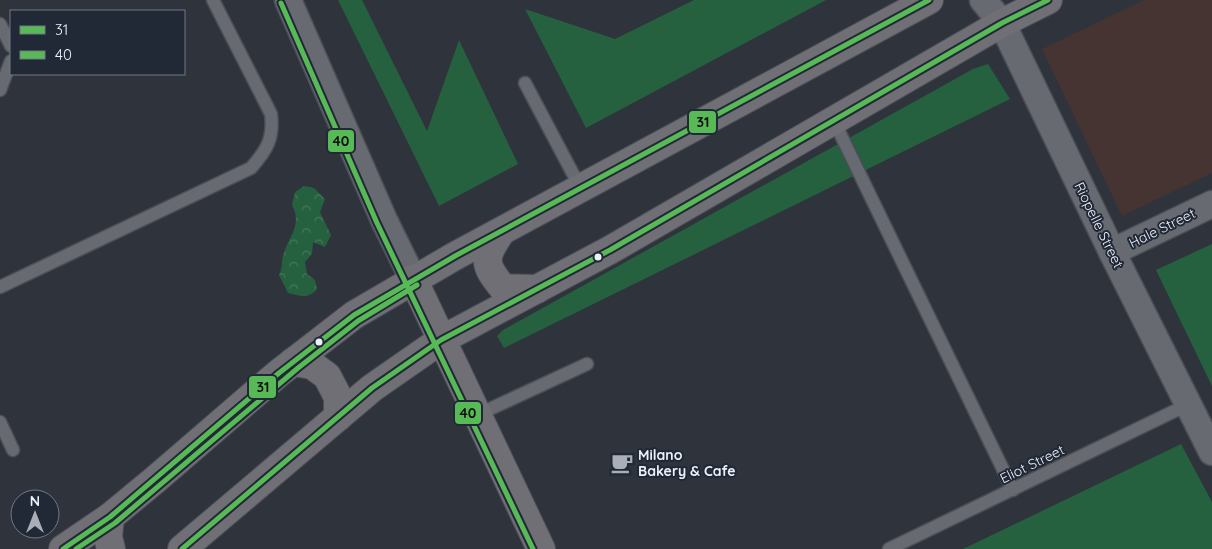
<svg xmlns="http://www.w3.org/2000/svg" width="1212" height="549" font-family="Quicksand,sans-serif">
	<style>
		.commercial { fill: #453431 }
		.grass { fill: #25613f }
		.forest { fill: url(#forest-crowns) }
		.lines { fill: none; stroke-linecap: round; stroke-linejoin: round }
		.lane-casing { stroke: #4b4e56; stroke-width: 15 }
		.street-casing { stroke: #4b4e56; stroke-width: 29 }
		.secondary-casing { stroke: #4b4e56; stroke-width: 30 }
		.lane { stroke: #676a71; stroke-width: 12 }
		.street { stroke: #676a71; stroke-width: 26 }
		.secondary { stroke: #706f76; stroke-width: 28 }
		.bus-1-casing { stroke: #212836; stroke-width: 9 }
		.bus-2-casing { stroke: #212836; stroke-width: 9 }
		.bus-1 { stroke: #58ba56; stroke-width: 5 }
		.bus-2 { stroke: #58ba56; stroke-width: 5 }
		.bus-dot { fill: #ebf0fa; stroke: #212836; stroke-width: 2 }
		.labels { text-anchor: middle; dominant-baseline: central; stroke-width: 4; stroke-linejoin: round; paint-order: stroke }
		.street-label { font-size: 14px; fill: #ebf0fa; stroke: #212836 }
		.poi-label { font-size: 14px; font-weight: bold; fill: #ebf0fa; stroke: #212836; text-anchor: start }
		.line-badge { stroke: #212836; stroke-width: 2 }
		.pale-badge-label { font-size: 14px; text-anchor: middle; font-weight: bold; fill: #111 }
	</style>
	<defs>
		<pattern id="forest-crowns" width="20" height="18" patternUnits="userSpaceOnUse" patternTransform="scale(1.25)"><rect width="20" height="18" fill="#25613f"/><path d="M2 6a3 3 0 1 1 6 0M12 15a3 3 0 1 1 6 0" fill="none" stroke="#45785c"/></pattern>
	</defs>
	<rect width="100%" height="100%" fill="#2f333c"/>
	<path class="commercial" d="M1144,0H1212V173L1122,216L1042,49Z"/>
	<g class="grass">
		<path d="M338,0H362L427,131L459,40L518,164L439,206Z"/>
		<path d="M694,0H826L586,128L525,9L615,39Z"/>
		<path d="M988,64L1010,99L504,348L497,336L503,330L973,69Z"/>
		<path d="M1212,244V386L1156,270Z"/>
		<path d="M1181,444L1212,502V549H963Z"/>
	</g>
	<path class="forest" d="M304,186L314,188L325,199L320,212L331,235L325,247L313,242L312,254L305,262L307,274L315,280L317,289C309,299 300,296 288,293L279,275C283,267 281,263 283,256C288,236 303,226 292,205L295,192Z"/>
	<g class="lines">
		<g class="lane-casing">
			<g id="lane">
				<path d="M0,24L11,46"/>
				<path d="M525,83L581,189"/>
				<path d="M0,90L11,61"/>
				<path d="M834,121L1013,490"/>
				<path d="M0,287L251,168C267,150 274,138 271,114L213,0"/>
				<path d="M477,415L587,364"/>
				<path d="M0,422L13,450"/>
				<path d="M889,549L1187,405"/>
			</g>
		</g>
		<g class="street-casing">
			<g id="street">
				<path d="M288,0L384,220L413,279"/>
				<path d="M983,0L1002,23L1112,252L1212,452"/>
				<path d="M1112,252L1212,204"/>
			</g>
		</g>
		<g class="secondary-casing">
			<g id="secondary">
				<path d="M501,232C483,258 483,264 503,288L537,289"/>
				<path d="M413,279L541,549"/>
				<path d="M293,362L312,365L327,376L338,397V417"/>
				<path d="M110,517L108,537L111,549"/>
				<path d="M63,549L110,517L156,479L279,373L354,315L455,256L929,0"/>
				<path d="M182,549L372,388L441,340L610,250L1002,23L1048,0"/>
			</g>
		</g>
		<use href="#lane" class="lane"/>
		<use href="#street" class="street"/>
		<use href="#secondary" class="secondary"/>
		<g class="bus-1-casing">
			<g id="bus-1">
				<path d="M63,549L110,517L279,373L354,315L455,256L929,0"/>
				<path d="M182,549L372,388L441,340L610,250L1002,23L1048,0"/>
			</g>
		</g>
		<g class="bus-2-casing">
			<g id="bus-2">
				<path d="M281,3L377,223L533,549"/>
				<path d="M76,549L115,523L298,368L358,321L417,285"/>
			</g>
		</g>
		<use href="#bus-1" class="bus-1"/>
		<use href="#bus-2" class="bus-2"/>
	</g>
	<defs>
		<g id="cafe-bare" transform="scale(1.725)"><path d="M-5.5-4.5H6V0H3Q3 3.5 0 3.5H-2.5Q-5.5 3.5-5.5 0ZM3-3.2v2h1.7v-2ZM-6 4.5H4V6H-6Z" fill="#a9aeb8" stroke="#212836" stroke-width="2.5" paint-order="stroke"/></g>
	</defs>
	<g fill-rule="evenodd">
		<use href="#cafe-bare" x="622" y="463"/>
	</g>
	<g class="bus-dot">
		<circle cx="598" cy="257" r="4.5"/>
		<circle cx="319" cy="342" r="4.5"/>
	</g>
	<g class="labels">
		<g class="street-label">
			<text transform="translate(1099 225) rotate(64)">Riopelle Street</text>
			<text transform="translate(1162 228) rotate(-26)">Hale Street</text>
			<text transform="translate(1032 464) rotate(-26)">Eliot Street</text>
		</g>
		<g class="poi-label">
			<text x="638" y="455">Milano<tspan x="638" dy="16">Bakery &amp; Cafe</tspan></text>
		</g>
	</g>
	<g class="line-badge">
		<rect x="688" y="110" width="29" height="24" rx="5" fill="#58ba56"/>
		<rect x="327" y="129" width="28" height="24" rx="5" fill="#58ba56"/>
		<rect x="248" y="375" width="29" height="24" rx="5" fill="#58ba56"/>
		<rect x="454" y="401" width="28" height="24" rx="5" fill="#58ba56"/>
	</g>
	<g class="pale-badge-label">
		<text x="703" y="127">31</text>
		<text x="341" y="146">40</text>
		<text x="263" y="392">31</text>
		<text x="468" y="418">40</text>
	</g>
	<rect x="10" y="10" width="175" height="65" fill="#212836" stroke="#727884"/>
	<rect x="20" y="26" width="25" height="8" fill="#58ba56" stroke="#727884"/>
	<text x="55" y="35" font-size="15" fill="#ebf0fa">31</text>
	<rect x="20" y="51" width="25" height="8" fill="#58ba56" stroke="#727884"/>
	<text x="55" y="60" font-size="15" fill="#ebf0fa">40</text>
	<g transform="translate(35 514)"><circle r="24" fill="#212836" stroke="#727884"/>
	<path d="M0-4L9 19L0 12L-9 19Z" fill="#a9aeb8"/>
	<text y="-8" font-size="14" font-weight="bold" text-anchor="middle" fill="#ebf0fa">N</text>
	</g>
</svg>
